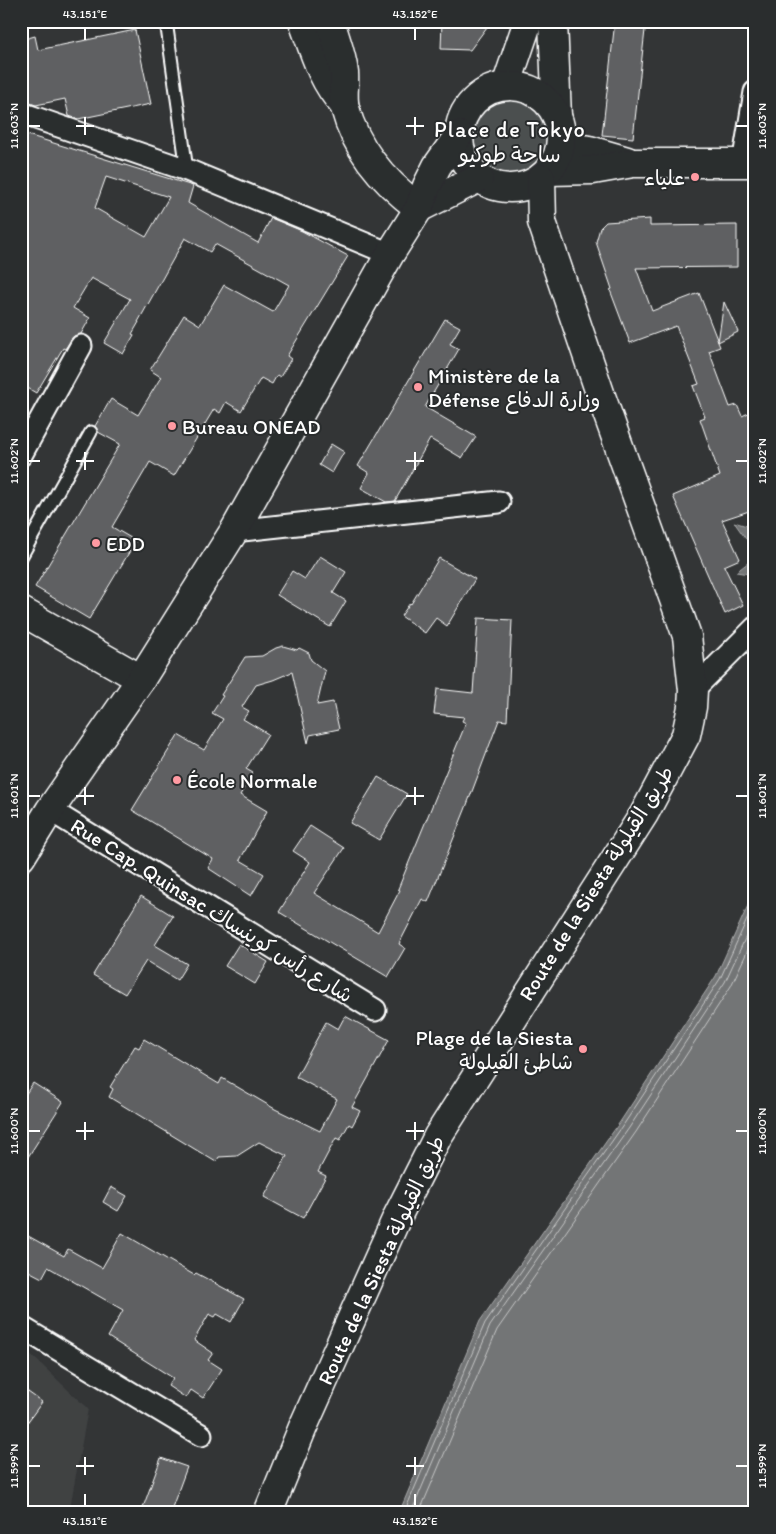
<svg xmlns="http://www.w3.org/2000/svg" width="776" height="1534" font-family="Itim,'Playpen Sans Arabic',sans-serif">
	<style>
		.built { fill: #404243 }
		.green { fill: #4c4f50; stroke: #a6a7a8 }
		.water { fill: #737576; stroke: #abacad }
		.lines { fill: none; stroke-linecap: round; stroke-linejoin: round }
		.shore { stroke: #c7c8c8; stroke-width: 1 }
		.building { fill: #5f6162; stroke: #fff; fill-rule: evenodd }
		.service-casing { stroke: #fff; stroke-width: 15 }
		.minor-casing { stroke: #fff; stroke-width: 25 }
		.tertiary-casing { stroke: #fff; stroke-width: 31 }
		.secondary-casing { stroke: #fff; stroke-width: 31 }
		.service { stroke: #2a2d2e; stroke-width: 11 }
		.minor { stroke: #2a2d2e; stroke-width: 21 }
		.tertiary { stroke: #2a2d2e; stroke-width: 28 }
		.secondary { stroke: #2a2d2e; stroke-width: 28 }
		.ticks { fill: none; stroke: #fff; stroke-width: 2 }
		.poi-dot { fill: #ff9aa2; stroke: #2a2d2e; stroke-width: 2 }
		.labels { text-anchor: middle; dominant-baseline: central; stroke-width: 4; stroke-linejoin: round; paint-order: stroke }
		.poi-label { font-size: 21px; fill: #fff; stroke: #2a2d2e; text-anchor: start }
		.street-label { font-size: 21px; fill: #fff; stroke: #2a2d2e }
		.neighbourhood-label { font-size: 22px; letter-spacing: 1px; fill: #fff; stroke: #2a2d2e }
		.neatline { fill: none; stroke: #fff; stroke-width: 2 }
		.ticks-label { font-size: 12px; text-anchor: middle; fill: #fff }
	</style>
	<rect width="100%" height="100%" fill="#333536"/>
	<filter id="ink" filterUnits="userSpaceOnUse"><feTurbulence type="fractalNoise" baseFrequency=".02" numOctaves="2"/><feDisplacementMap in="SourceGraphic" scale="10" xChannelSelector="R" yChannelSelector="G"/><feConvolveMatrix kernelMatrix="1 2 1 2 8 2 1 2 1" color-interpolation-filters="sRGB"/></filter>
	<g filter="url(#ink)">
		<path class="built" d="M21,1345L88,1409L69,1513H21Z"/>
		<circle class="green" cx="509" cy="138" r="42"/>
		<g class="water">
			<path d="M734,522L750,527H755V546L746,539Z"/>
			<path d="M755,554V575L736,572L753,559Z"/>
			<path d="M755,890V1513H399L480,1321L620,1122L716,976Z"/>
		</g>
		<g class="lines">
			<g class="shore">
				<path d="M404,1513L485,1323L624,1124L720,979L755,902"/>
				<path d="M411,1513L490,1326L629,1128L725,982L755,917"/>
				<path d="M419,1513L497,1330L636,1132L731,986L755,935"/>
			</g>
		</g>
		<g class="building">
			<path d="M442,21H476L487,27L470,50L441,49Z"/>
			<path d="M615,21H646L633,138L602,135Z"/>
			<path d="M135,30L151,104L78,119L69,116L65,99L36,105L30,103L21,64V40L35,36L38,50Z"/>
			<path d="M21,133L193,186L188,203L258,243L271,218L302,231L348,256L287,356L291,359L280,377L277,375L272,384L261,378L241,411L226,402L220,413L214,409L174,476L150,462L112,527L136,541L89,619L35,587L120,444L98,432L95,426L111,399L138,415L161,377L150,370L184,315L200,325L224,285L273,312L289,285L215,244L210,252L185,238L138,322H139L132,334L134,335L123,354L104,343L130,299L91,278L73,308L90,318L81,334L74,336L65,349L63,348L36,393L21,384ZM106,177L169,197L146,237L95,208Z"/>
			<path d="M650,219V226L737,225V267L636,268L652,311L699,293L720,347L709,351L730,407L737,405L742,416L755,410V458L747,460L755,483V509L722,520L740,559L724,566L743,605L725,614L673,496L720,476L700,419L705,417L693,386L699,384L676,326L630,343L610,290L612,289L596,242L600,228L606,222Z"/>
			<path d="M724,302L738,332L718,342Z"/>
			<path d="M445,319L460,327L450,344L459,349L425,407L476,437L462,458L430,439L395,501L386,502L361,488L369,473L358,466Z"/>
			<path d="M331,444L344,452L332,473L319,465Z"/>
			<path d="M320,556L346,572L333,593L346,601L330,627L277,595L292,571L305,579Z"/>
			<path d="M439,558L475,579L447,626L436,618L425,633L401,616L410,603L411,604Z"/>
			<path d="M478,618L512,620L507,721L499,720L465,810L428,902L422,899L399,944L405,948L388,977L279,912L310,862L293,851L310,826L344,848L314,893L378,932L400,890L398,889L466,723L462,721L464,717L434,714L437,689L473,693Z"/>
			<path d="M283,646L297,650L299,648L309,653L311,660L325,671L317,705L333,702L339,729L310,735L308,743L292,672L273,680L256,685L242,707L249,711L243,719L268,734L246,769L253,773L240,795L267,811L240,860L264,874L251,896L208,868L213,859L132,810L178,735L204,750L223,719L212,713L223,696L221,695L245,657L262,656L276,648Z"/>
			<path d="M378,777L407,794L379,840L350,823Z"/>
			<path d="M141,896L173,916L155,945L187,964L177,980L146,961L125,994L93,975Z"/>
			<path d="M239,944L268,962L255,984L225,966Z"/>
			<path d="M345,1016L389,1040L352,1107L360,1111L352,1126L349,1124L340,1140L336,1138L318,1172L326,1176L303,1218L264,1197L287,1156L259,1142L237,1156L219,1157L216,1162L109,1097L113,1089L110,1087L135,1046L139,1048L144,1039L219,1084L222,1078L275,1109L320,1131L337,1099L296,1077L326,1022L338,1029Z"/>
			<path d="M33,1083L63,1102L21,1168V1101Z"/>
			<path d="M111,1187L127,1196L118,1211L103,1202Z"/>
			<path d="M21,1232L64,1256L68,1249L102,1268L122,1233L194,1275L196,1273L244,1299L231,1322L217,1314L215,1317L209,1314L194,1340L213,1353L208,1360L222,1369L203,1398L191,1390L186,1398L168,1386L173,1378L108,1337L123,1310L48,1267L42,1278L21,1267Z"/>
			<path d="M21,1387L42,1402L21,1431Z"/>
			<path d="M161,1458L187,1467L170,1513H141Z"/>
		</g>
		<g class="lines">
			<g class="service-casing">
				<g id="service">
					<path d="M166,21L187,170"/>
					<path d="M21,557L91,432"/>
				</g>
			</g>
			<g class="minor-casing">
				<g id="minor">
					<path d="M21,113L187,170L390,254"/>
					<path d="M743,164L755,92"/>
					<path d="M21,455L81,346"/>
					<path d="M234,531L499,502"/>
					<path d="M693,690L755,628"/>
					<path d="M50,810L375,1010"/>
					<path d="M21,1327L201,1435"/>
				</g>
			</g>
			<g class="tertiary-casing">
				<g id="tertiary">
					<path d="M303,21C314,52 322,81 344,105"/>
					<path d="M330,21C335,38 342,55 344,73C345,84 342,97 345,108C356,150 384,182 419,208"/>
					<path d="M561,145L589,150L627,161"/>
					<path d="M548,171L593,170L633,163H755"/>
					<path d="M21,611L141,679"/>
				</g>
			</g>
			<g class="secondary-casing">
				<g id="secondary">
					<path d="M553,21L557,117"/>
					<path d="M506,86L528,21"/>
					<circle cx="510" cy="137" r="51"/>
					<path d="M419,208L479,178"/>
					<path d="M21,857L50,810L141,679L234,531L390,254L419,208L427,186L437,166L459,135"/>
					<path d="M268,1513L303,1427L398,1215L438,1136L644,814L686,735L692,707L693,690L687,636L601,396L542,222L541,178"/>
				</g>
			</g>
			<use href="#service" class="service"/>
			<use href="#minor" class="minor"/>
			<use href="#tertiary" class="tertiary"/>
			<use href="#secondary" class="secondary"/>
		</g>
	</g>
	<path class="ticks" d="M85,28V40M415,28V40M85,117V135M415,117V135M28,126H40M76,126H94M406,126H424M736,126H748M85,452V470M415,452V470M28,461H40M76,461H94M406,461H424M736,461H748M85,787V805M415,787V805M28,796H40M76,796H94M406,796H424M736,796H748M85,1122V1140M415,1122V1140M28,1131H40M76,1131H94M406,1131H424M736,1131H748M85,1457V1475M415,1457V1475M28,1466H40M76,1466H94M406,1466H424M736,1466H748M85,1494V1506M415,1494V1506"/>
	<g class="poi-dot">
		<circle cx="695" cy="177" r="5"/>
		<circle cx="418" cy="387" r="5"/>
		<circle cx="172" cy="426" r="5"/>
		<circle cx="96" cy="543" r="5"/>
		<circle cx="177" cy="780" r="5"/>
		<circle cx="583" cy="1049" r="5"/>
	</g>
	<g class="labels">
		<g class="poi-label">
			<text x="685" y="177" text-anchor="end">علياء</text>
			<text x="428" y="375">Ministère de la<tspan x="428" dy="24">Défense وزارة الدفاع</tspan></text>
			<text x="182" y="426">Bureau ONEAD</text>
			<text x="106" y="543">EDD</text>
			<text x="187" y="780">École Normale</text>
			<text x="573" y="1037" text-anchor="end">Plage de la Siesta<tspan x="573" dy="24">شاطئ القيلولة</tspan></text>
		</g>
		<g class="street-label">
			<text transform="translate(596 883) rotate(-58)">Route de la Siesta طريق القيلولة</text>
			<text transform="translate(212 910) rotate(32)">Rue Cap. Quinsac شارع رأس كوينساك</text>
			<text transform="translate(381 1260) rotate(-65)">Route de la Siesta طريق القيلولة</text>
		</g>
		<g class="neighbourhood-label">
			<text x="510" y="129">Place de Tokyo<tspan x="510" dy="25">ساحة طوكيو</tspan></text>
		</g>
	</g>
	<rect width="776" height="1534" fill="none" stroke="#2a2d2e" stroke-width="55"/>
	<rect x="28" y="28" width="720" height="1478" class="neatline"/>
	<g class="ticks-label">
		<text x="85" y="18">43.151°E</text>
		<text x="415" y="18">43.152°E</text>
		<text transform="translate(14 126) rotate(-90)" y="4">11.603°N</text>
		<text transform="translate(762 126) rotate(-90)" y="4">11.603°N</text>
		<text transform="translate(14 461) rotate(-90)" y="4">11.602°N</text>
		<text transform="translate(762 461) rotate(-90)" y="4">11.602°N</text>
		<text transform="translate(14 796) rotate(-90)" y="4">11.601°N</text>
		<text transform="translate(762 796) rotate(-90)" y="4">11.601°N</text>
		<text transform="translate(14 1131) rotate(-90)" y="4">11.600°N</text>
		<text transform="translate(762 1131) rotate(-90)" y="4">11.600°N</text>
		<text transform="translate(14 1466) rotate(-90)" y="4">11.599°N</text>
		<text transform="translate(762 1466) rotate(-90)" y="4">11.599°N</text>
		<text x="85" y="1525">43.151°E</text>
		<text x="415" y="1525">43.152°E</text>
	</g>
</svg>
